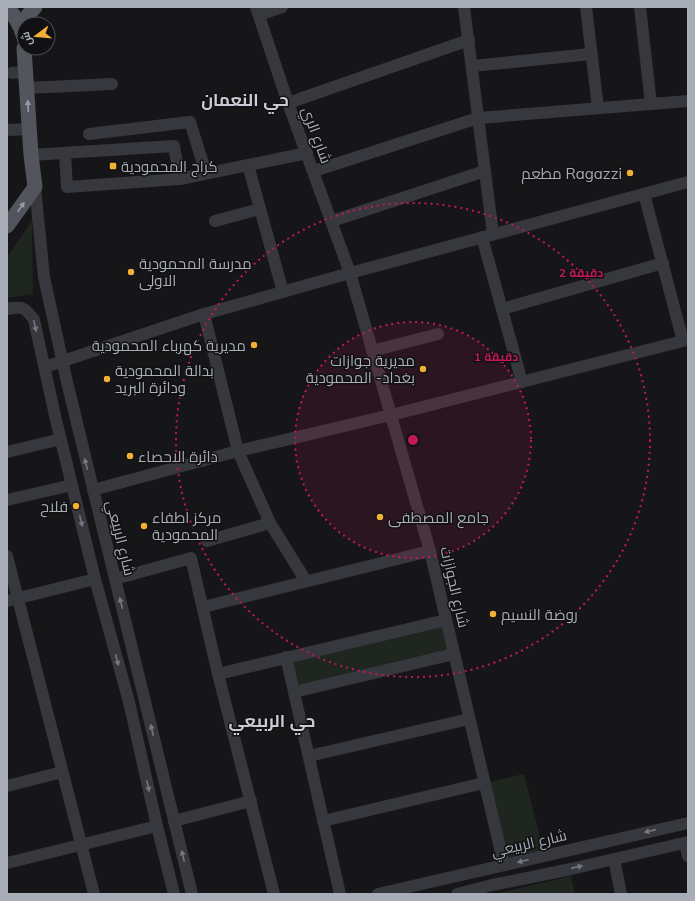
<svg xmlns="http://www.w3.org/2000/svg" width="695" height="901" font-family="Mulish,Cairo,sans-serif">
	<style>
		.green { fill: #1e261f }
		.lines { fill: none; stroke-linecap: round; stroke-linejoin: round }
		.minor { stroke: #37383d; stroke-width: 12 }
		.major { stroke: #53555c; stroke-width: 15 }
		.oneway { fill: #979ba6 }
		.oneway2 { fill: #757881 }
		.ring { fill: none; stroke: #c2185b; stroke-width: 2; stroke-dasharray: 2 4 }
		.poi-dot { fill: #f2b134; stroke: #111113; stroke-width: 1.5 }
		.labels { text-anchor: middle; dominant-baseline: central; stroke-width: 3; stroke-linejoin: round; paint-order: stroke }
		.street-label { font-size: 15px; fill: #a8adb8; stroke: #111113 }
		.poi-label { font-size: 15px; fill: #a8adb8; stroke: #111113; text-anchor: start }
		.quarter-label { font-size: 17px; font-weight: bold; fill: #c9ccd4; stroke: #111113 }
		.centre { fill: #c2185b; stroke: #111113; stroke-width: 2 }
		.ring-label { font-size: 12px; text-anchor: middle; font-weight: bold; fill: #c2185b; stroke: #111113; stroke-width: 3; stroke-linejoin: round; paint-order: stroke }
	</style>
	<rect width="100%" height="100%" fill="#161618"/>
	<g class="green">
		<path d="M32,221L33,294L7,298V257Z"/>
		<path d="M446,620L454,654L294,692L286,657Z"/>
		<path d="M524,774L544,853L504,865L484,783Z"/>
		<path d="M571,876L575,894H498V893Z"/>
	</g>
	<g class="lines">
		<g class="minor">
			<path d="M256,7L288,103L350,273L430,551L504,865"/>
			<path d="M464,7L493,234"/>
			<path d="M586,7L598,108"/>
			<path d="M640,7L651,104"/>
			<path d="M259,15L282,7"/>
			<path d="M472,66L591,54"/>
			<path d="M12,73L26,72"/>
			<path d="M27,88L112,84"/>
			<path d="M288,103L469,40"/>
			<path d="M7,130L29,129"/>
			<path d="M89,134L190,122L206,173"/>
			<path d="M65,154L67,187L180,179"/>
			<path d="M31,155L174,146L180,179L307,153"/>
			<path d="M248,165L283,292"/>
			<path d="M314,171L478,118L688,101"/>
			<path d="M35,187L44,277L67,382L192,894"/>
			<path d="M215,221L260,209"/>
			<path d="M332,221L485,171"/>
			<path d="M482,237L522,382"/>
			<path d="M7,309C22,306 25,307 34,320L56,420L95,579L129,702L157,826L174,894"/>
			<path d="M502,309L663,263"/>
			<path d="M204,314L238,451L270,523L306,581"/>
			<path d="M372,351L438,334"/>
			<path d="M45,367L204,314L350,273L688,182"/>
			<path d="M7,452L61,439"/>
			<path d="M93,490L238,451L391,415L683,341L644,194"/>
			<path d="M7,500L72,485"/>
			<path d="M207,541L270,523"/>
			<path d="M7,556L94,894"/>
			<path d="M115,579L191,558L218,674L274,894"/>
			<path d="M7,601L95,579"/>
			<path d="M203,607L430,551"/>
			<path d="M286,657L340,894"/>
			<path d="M218,674L446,620"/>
			<path d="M294,692L454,654"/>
			<path d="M309,756L469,719"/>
			<path d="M7,786L62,772"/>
			<path d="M174,821L251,801"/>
			<path d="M323,821L484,783"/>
			<path d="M685,843L688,856"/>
			<path d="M614,859L621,894"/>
			<path d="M7,863L157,826"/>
			<path d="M378,894L688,823"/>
			<path d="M457,894L492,885L571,869L688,842"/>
		</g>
		<g class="major">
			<path d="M7,7C15,16 20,24 23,35"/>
			<path d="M26,24L28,15L35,7"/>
			<path d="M7,226L35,187L31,155L24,48"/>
		</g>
	</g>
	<defs><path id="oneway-solid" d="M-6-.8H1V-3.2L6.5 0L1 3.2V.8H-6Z"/></defs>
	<g class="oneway">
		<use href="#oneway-solid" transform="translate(28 106) rotate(-93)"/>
		<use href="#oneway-solid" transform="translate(21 207) rotate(-55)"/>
	</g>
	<g class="oneway2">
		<use href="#oneway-solid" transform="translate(35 326) rotate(76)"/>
		<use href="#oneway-solid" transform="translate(86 464) rotate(-104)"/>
		<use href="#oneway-solid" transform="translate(81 521) rotate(76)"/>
		<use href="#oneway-solid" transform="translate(121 603) rotate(-104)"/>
		<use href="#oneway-solid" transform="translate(117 660) rotate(75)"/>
		<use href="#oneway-solid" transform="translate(152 730) rotate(-103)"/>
		<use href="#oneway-solid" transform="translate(148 786) rotate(77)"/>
		<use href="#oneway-solid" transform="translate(650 831) rotate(167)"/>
		<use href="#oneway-solid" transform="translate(183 856) rotate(-103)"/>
		<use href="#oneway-solid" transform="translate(523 861) rotate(166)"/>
		<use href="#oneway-solid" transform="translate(577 867) rotate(-13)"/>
	</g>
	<circle cx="413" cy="440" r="118" fill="#c2185b" fill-opacity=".12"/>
	<g class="ring">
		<circle cx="413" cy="440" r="118"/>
		<circle cx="413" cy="440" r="237"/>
	</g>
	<g class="poi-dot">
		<rect x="109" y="162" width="8" height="8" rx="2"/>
		<circle cx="630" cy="173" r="4"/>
		<circle cx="131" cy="272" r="4"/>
		<circle cx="254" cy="345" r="4"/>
		<circle cx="423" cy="369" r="4"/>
		<circle cx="107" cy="379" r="4"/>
		<circle cx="130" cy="456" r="4"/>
		<circle cx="76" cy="506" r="4"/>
		<circle cx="380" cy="517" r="4"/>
		<circle cx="144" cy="526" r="4"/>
		<circle cx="493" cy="614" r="4"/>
	</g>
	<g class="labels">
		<g class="street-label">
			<text transform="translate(317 135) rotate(70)">شارع الري</text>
			<text transform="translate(121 538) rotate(76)">شارع الربيعي</text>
			<text transform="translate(455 587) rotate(77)">شارع الجوازات</text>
			<text transform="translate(529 843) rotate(-13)">شارع الربيعي</text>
		</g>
		<g class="poi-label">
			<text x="121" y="166">كراج المحمودية</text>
			<text x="622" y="173" text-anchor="end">مطعم Ragazzi</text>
			<text x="139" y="263">مدرسة المحمودية<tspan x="139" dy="17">الاولى</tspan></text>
			<text x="246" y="345" text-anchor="end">مديرية كهرباء المحمودية</text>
			<text x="415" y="360" text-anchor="end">مديرية جوازات<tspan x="415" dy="17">بغداد- المحمودية</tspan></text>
			<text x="115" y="370">بدالة المحمودية<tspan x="115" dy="17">ودائرة البريد</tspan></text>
			<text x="138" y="456">دائرة الاحصاء</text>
			<text x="68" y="506" text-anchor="end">فلاح</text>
			<text x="152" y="517">مركز اطفاء<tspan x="152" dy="17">المحمودية</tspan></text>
			<text x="388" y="517">جامع المصطفى</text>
			<text x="501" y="614">روضة النسيم</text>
		</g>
		<g class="quarter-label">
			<text x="245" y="99">حي النعمان</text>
			<text x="272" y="720">حي الربيعي</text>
		</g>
	</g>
	<circle cx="413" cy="440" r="6" class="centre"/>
	<g class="ring-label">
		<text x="581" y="277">2 دقيقة</text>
		<text x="496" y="361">1 دقيقة</text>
	</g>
	<rect width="695" height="901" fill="none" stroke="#a8adb8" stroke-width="16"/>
	<g transform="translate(36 36) rotate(254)"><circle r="19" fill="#111113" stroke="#4d4f55"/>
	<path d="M0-3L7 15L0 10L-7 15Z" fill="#f2b134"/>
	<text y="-6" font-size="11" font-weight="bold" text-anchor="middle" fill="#a8adb8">ش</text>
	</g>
</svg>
